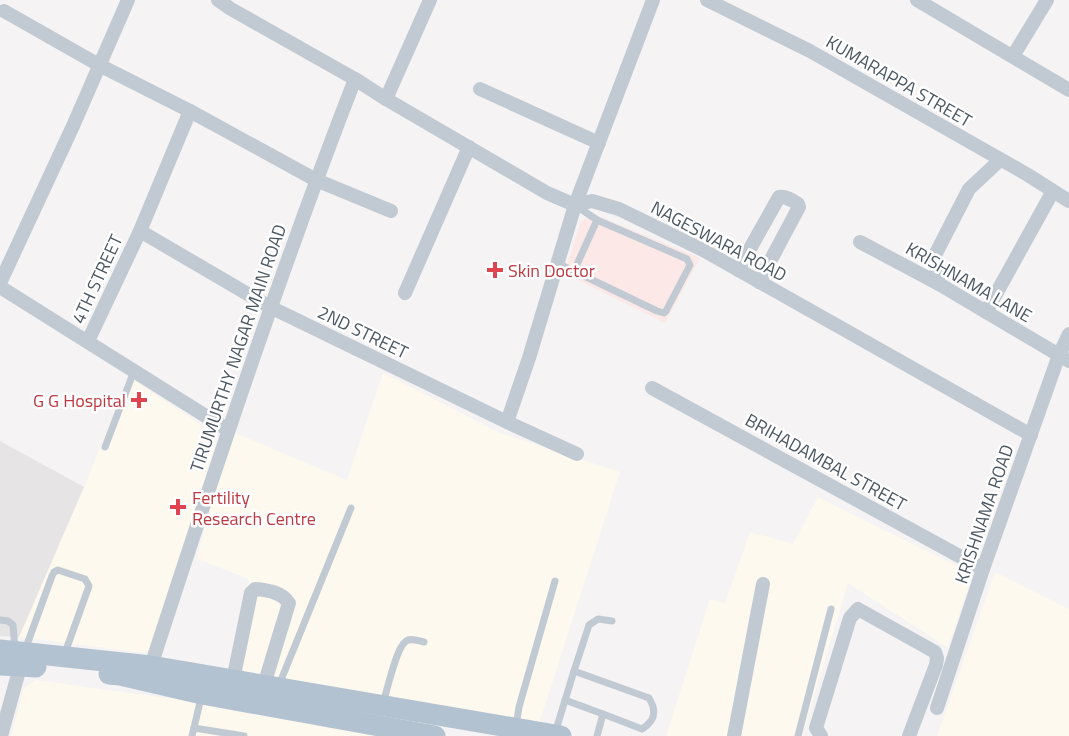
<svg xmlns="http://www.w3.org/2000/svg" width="1069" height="736" font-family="'Titillium Web',sans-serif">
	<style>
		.commercial { fill: #fdf9ef }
		.education { fill: #e6e4e5 }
		.medical { fill: #fce8e6 }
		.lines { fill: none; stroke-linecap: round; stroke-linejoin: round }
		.service { stroke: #c1cad2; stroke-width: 7 }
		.minor { stroke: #c1cad2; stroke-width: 14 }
		.primary { stroke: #b3c2d1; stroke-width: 21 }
		.health-dot { fill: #e0444e; stroke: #fff; stroke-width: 2 }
		.labels { text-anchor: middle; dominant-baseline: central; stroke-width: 5; stroke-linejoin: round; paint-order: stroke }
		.street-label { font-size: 18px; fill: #4a5661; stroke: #fff }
		.health-label { font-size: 18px; fill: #be3a42; stroke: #fff; text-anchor: start }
	</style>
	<rect width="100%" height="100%" fill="#f5f3f3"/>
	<g class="commercial">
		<path d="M383,373L500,433L620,472L539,724L227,671L249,579L197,559L228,430L347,480Z"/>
		<path d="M129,377L218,436L153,646L145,653L19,637L84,487Z"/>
		<path d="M818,497L965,570L970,582L948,648L848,583L802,736H666L710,599L725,603L750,532L793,544Z"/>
		<path d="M995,572L1069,609V736H937Z"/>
		<path d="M36,680L188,701L379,736H11L24,688Z"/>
	</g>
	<path class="education" d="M0,441L84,487L19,637L0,636Z"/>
	<path class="medical" d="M591,213L700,258L665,323L564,273L581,222Z"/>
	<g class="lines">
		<g class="service">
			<path d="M557,263L657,311L664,313L666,311L690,265L687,259L597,220L575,205"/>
			<path d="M574,271L597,220"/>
			<path d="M105,447L134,371"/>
			<path d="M0,620L8,621L13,625L15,649"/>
			<path d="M25,650L52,576L54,572L58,570L85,579L89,586L65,653"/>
			<path d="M574,671L589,625L598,619L612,621"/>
			<path d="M279,685L351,508"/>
			<path d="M565,700L603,714"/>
			<path d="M383,703C387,691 396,649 405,642C410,637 418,641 424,642"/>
			<path d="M516,726L519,707L555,581"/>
			<path d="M194,728L244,736"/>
			<path d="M555,733L574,671L649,698C657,711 655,721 642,729L603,714L597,736"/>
			<path d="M192,736L201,698"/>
			<path d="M798,736L831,609"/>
		</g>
		<g class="minor">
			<path d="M218,0L231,9L355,79L386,99L547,193L575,205L592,201L619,209L703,250L1031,435"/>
			<path d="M707,0L810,51L1028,175L1069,201"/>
			<path d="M917,0L1069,90"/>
			<path d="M4,11L99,65L190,111L316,180L391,211"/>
			<path d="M1013,56L1047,0"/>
			<path d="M480,89L599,143"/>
			<path d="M386,99L430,0"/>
			<path d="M140,231L270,307L507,422L577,454"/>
			<path d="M860,242L939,284L1069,361"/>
			<path d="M738,270L779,197C786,196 792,200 798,204L799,207L759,282"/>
			<path d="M0,283L73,126L128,0"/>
			<path d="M939,284L934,257L969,189L1000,160"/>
			<path d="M0,287L228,430"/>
			<path d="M405,293L469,147"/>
			<path d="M986,312L1053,191"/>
			<path d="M88,341L140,231L190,111"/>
			<path d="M652,388L983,569"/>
			<path d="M507,422L529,358L575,205L653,0"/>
			<path d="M151,666C215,469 280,272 355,79"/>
			<path d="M233,680L251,593L255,589C268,590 281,592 289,603L264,685"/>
			<path d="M937,708L983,569L1059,355L1069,334"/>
			<path d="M1,736L22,660"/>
			<path d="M734,736L763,584"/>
			<path d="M821,736L816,728L850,618L858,609L935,652L937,658L936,665L909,736"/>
		</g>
		<g class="primary">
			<path d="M0,650L151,666L561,736"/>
			<path d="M0,665L36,667"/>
			<path d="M109,674L120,675L202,694L435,736"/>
		</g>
	</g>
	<g class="health-dot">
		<path d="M492 261h6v6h6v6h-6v6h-6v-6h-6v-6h6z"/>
		<path d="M136 391h6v6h6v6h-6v6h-6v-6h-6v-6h6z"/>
		<path d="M175 498h6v6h6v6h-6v6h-6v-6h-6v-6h6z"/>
	</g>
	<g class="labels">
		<g class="street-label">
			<text transform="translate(899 81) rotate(30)">KUMARAPPA STREET</text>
			<text transform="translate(719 241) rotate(28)">NAGESWARA ROAD</text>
			<text transform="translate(97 279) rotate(-65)">4TH STREET</text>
			<text transform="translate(969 282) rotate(30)">KRISHNAMA LANE</text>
			<text transform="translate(363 332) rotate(26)">2ND STREET</text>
			<text transform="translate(238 348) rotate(-71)">TIRUMURTHY NAGAR MAIN ROAD</text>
			<text transform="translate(826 462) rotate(29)">BRIHADAMBAL STREET</text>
			<text transform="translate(984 514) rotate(-71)">KRISHNAMA ROAD</text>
		</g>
		<g class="health-label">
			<text x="508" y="270">Skin Doctor</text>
			<text x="126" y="400" text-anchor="end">G G Hospital</text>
			<text x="192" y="497">Fertility<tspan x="192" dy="21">Research Centre</tspan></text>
		</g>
	</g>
</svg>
